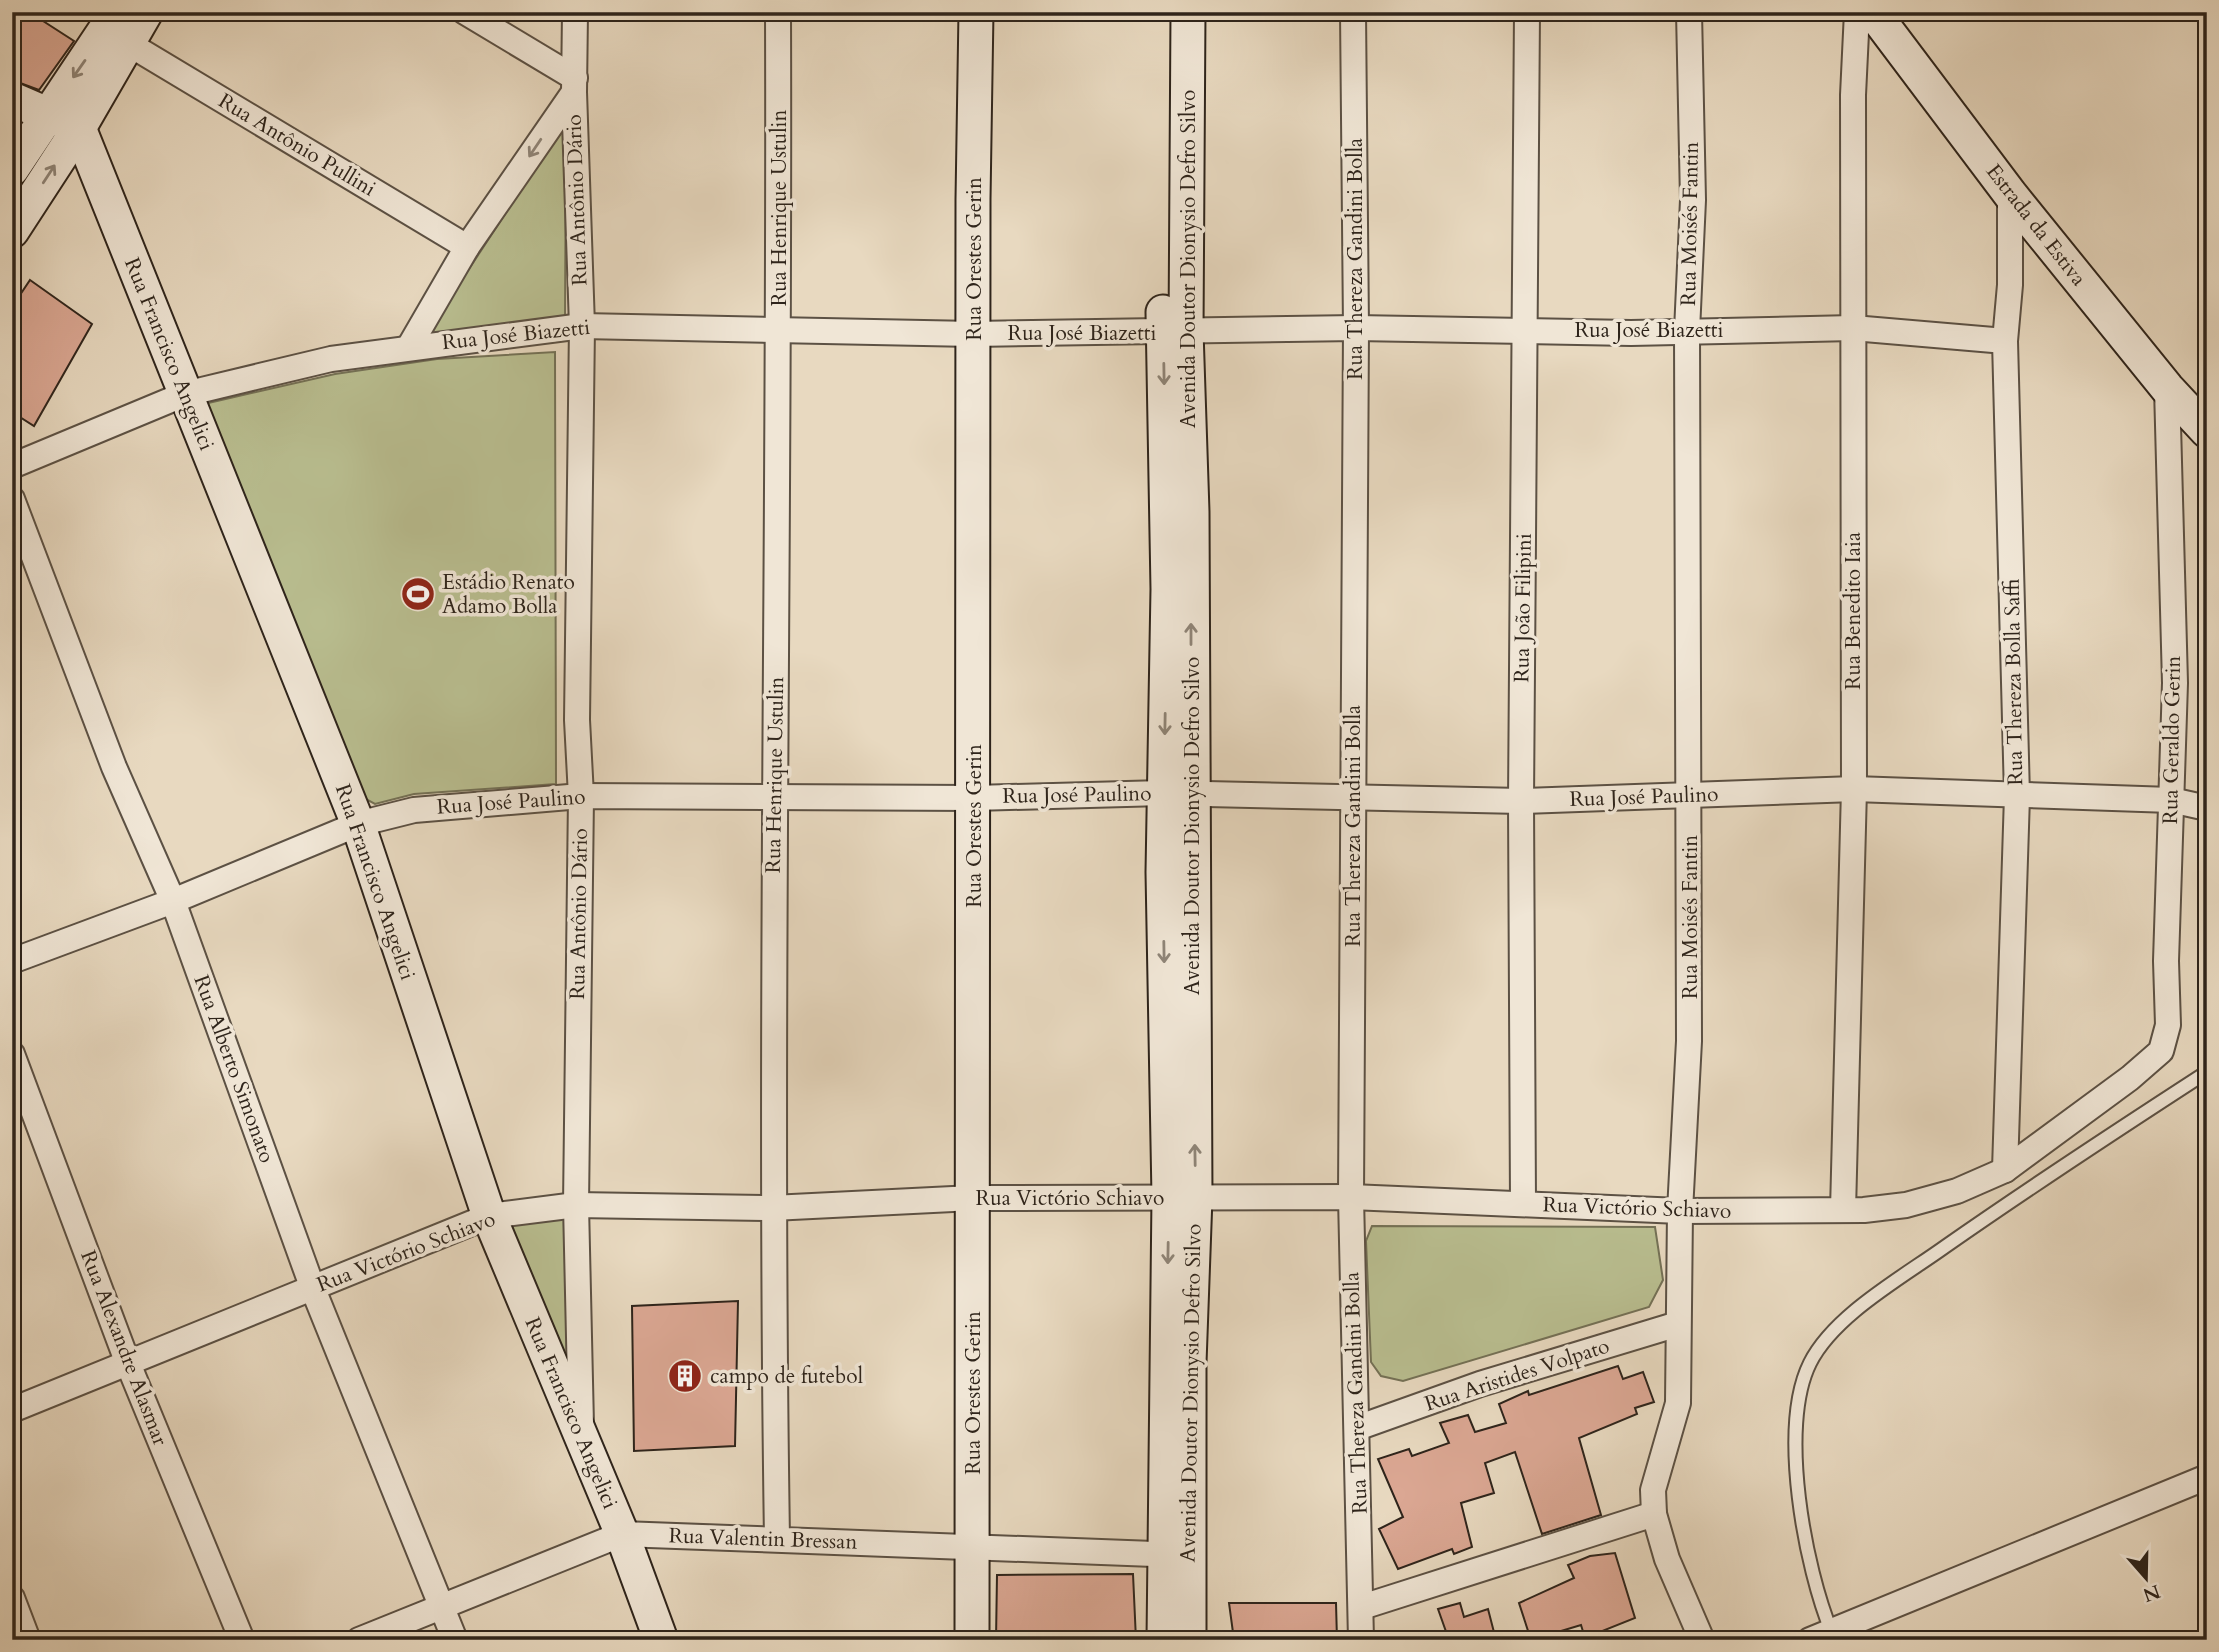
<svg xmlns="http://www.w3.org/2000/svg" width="2219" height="1652" font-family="Cardo,serif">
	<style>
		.green { fill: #b9be90; stroke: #747156; stroke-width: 2 }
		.building { fill: #dba793; stroke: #2e241b; stroke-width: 2 }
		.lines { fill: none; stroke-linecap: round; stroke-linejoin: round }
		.lane-casing { stroke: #5c5144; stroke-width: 16 }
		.street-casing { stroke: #5c5144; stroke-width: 28 }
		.secondary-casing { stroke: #2e241b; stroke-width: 37 }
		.lane { stroke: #f0e6d6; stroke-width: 12 }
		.street { stroke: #f0e6d6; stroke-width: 24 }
		.secondary { stroke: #f0e6d6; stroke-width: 33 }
		.oneway { stroke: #8f8578 }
		.labels { text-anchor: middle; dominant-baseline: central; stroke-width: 7; stroke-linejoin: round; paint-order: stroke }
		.street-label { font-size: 21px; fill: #2e241b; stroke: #f0e6d6 }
		.poi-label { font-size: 21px; fill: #2e241b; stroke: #f0e6d6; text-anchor: start }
	</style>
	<rect width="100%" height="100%" fill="#e8d9c0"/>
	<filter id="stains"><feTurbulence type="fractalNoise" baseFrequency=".00286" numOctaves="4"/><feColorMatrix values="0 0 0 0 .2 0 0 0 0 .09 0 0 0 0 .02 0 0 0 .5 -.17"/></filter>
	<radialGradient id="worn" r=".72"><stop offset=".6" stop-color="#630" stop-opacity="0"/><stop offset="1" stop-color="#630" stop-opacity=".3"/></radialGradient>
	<g class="green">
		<path d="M566,121L565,322L427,333Z"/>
		<path d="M555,352L556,784L414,794L375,804L362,797L204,404L335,374L437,359Z"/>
		<path d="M567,1209L575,1413L493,1221Z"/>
		<path d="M1372,1226L1655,1227L1663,1280L1649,1307L1403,1381L1381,1376L1371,1362L1366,1241Z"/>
	</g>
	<g class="building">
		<path d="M12,12H29L74,41L39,90L12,80Z"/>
		<path d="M30,280L92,324L34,426L12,412V307Z"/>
		<path d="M738,1301L735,1446L634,1451L632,1306Z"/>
		<path d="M1618,1366L1623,1379L1643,1372L1654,1402L1635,1408L1637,1414L1579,1438L1601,1515L1542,1534L1515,1452L1485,1463L1494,1493L1461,1503L1472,1547L1454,1554L1452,1549L1398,1569L1379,1529L1403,1517L1378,1459L1409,1449L1412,1456L1449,1443L1440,1423L1468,1415L1475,1432L1506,1423L1499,1404L1528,1391L1529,1395Z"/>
		<path d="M1615,1553L1635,1618L1585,1638L1581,1625L1531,1640L1519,1603L1574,1578L1568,1565L1590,1556Z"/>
		<path d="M1133,1574L1136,1640H996L997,1575Z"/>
		<path d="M1229,1603H1336L1337,1640H1234Z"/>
		<path d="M1460,1603L1464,1617L1488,1609L1496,1640H1449L1438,1609Z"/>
	</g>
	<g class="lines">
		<g class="lane-casing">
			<path id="lane" d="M1832,1633C1805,1568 1778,1427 1810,1363C1834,1315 1903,1277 1946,1246C2032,1186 2119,1129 2207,1072"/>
		</g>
		<g class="street-casing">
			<g id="street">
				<path d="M465,12L575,78"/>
				<path d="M575,12L574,92L582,326L577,720L581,796L576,1205L581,1425"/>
				<path d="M1353,12L1356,328L1351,1197L1361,1640"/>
				<path d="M1689,12L1693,200L1687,331L1689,1041L1680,1211L1678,1403L1653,1490L1654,1514L1667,1559L1702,1640"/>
				<path d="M114,35L467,247"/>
				<path d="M409,347L467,247L574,92"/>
				<path d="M12,466L185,394L331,359L582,326L973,334L1356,328L1631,333L1853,328L2005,341"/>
				<path d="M12,499L114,767L173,901L313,1289L455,1640"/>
				<path d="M12,961L173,901L358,824L414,810L581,796L974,798L1163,793L1521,801L1854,789L2171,800L2207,808"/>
				<path d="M12,1054L127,1361L242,1640"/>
				<path d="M2005,1170L2017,796L2005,341L2010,285V194"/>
				<path d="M1523,1203L1521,801L1527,12"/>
				<path d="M1843,1210L1854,789L1853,95L1857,12"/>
				<path d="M12,1410L489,1216L576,1205L772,1208L973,1198L1351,1197L1680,1211L1864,1210L1906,1205L1957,1191L2005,1170L2130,1078L2161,1051L2168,1025L2166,961L2175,683L2167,388"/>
				<path d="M1357,1428L1480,1384L1678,1324"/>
				<path d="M777,1539C769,1030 780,521 778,12"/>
				<path d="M12,1598L28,1640"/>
				<path d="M1362,1607L1654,1514"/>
				<path d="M359,1640L622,1534L1180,1555"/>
				<path d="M1810,1640L2207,1477"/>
			</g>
		</g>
		<g class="secondary-casing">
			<g id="secondary">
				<path d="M1188,12L1186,331L1192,512L1195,1197L1189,1363V1640"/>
				<path d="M1873,12L2010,194L2167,388L2207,431"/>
				<path d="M12,99L79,128L358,824L489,1216L622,1534L661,1640"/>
				<path d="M12,169L117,12"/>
				<path d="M12,231L79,128L146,12"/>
				<path d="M1163,312L1168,589L1163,872L1169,1197L1164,1640"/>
				<path d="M972,1640L973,199L976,12"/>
			</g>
		</g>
		<use href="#lane" class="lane"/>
		<use href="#street" class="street"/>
		<use href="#secondary" class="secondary"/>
	</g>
	<defs><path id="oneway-shaft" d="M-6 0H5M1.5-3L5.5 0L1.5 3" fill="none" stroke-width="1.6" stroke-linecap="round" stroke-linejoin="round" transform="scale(1.75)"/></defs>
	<g class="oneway">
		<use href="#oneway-shaft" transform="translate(79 69) rotate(125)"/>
		<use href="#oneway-shaft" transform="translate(535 148) rotate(124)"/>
		<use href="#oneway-shaft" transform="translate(49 174) rotate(-57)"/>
		<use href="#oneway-shaft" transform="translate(1164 374) rotate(89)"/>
		<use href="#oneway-shaft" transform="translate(1191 634) rotate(-90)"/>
		<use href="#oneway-shaft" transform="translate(1165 724) rotate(91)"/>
		<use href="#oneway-shaft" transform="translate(1164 952) rotate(89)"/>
		<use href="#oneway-shaft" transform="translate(1195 1155) rotate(-91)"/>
		<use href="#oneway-shaft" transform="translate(1168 1253) rotate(91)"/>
	</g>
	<defs>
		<g id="stadium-disc" transform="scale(1.75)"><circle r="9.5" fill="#8f2418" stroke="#f0e6d6"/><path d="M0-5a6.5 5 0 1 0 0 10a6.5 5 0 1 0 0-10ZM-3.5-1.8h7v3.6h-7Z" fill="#fff"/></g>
		<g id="building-disc" transform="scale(1.75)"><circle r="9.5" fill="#8f2418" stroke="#f0e6d6"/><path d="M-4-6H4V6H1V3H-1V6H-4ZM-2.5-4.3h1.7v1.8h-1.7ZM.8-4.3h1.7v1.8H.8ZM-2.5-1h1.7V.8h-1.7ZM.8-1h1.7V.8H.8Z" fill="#fff"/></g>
	</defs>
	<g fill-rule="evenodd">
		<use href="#stadium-disc" x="418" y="594"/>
		<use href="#building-disc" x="685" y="1376"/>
	</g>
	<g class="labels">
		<g class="street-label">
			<text transform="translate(297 145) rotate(31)">Rua Antônio Pullini</text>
			<text transform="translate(577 200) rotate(-92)">Rua Antônio Dário</text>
			<text transform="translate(779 208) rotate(-90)">Rua Henrique Ustulin</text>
			<text transform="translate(1690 224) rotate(-89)">Rua Moisés Fantin</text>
			<text transform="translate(2036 225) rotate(52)">Estrada da Estiva</text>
			<text transform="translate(974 259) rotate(-90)">Rua Orestes Gerin</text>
			<text transform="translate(1188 259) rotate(-90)">Avenida Doutor Dionysio Defro Silvo</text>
			<text transform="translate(1355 259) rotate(-90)">Rua Thereza Gandini Bolla</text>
			<text x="1649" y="330">Rua José Biazetti</text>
			<text x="1082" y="333">Rua José Biazetti</text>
			<text transform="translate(516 335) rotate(-6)">Rua José Biazetti</text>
			<text transform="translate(169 354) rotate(68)">Rua Francisco Angelici</text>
			<text transform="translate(1523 608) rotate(-89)">Rua João Filipini</text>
			<text transform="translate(1853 611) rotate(-90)">Rua Benedito Iaia</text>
			<text transform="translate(2014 682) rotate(-91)">Rua Thereza Bolla Saffi</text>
			<text transform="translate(2172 740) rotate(-89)">Rua Geraldo Gerin</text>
			<text transform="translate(775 775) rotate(-89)">Rua Henrique Ustulin</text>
			<text transform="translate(1077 795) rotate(-1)">Rua José Paulino</text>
			<text transform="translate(1644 797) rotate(-2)">Rua José Paulino</text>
			<text transform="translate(511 802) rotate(-4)">Rua José Paulino</text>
			<text transform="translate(974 826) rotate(-90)">Rua Orestes Gerin</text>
			<text transform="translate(1192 826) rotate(-90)">Avenida Doutor Dionysio Defro Silvo</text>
			<text transform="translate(1353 826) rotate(-90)">Rua Thereza Gandini Bolla</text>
			<text transform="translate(375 882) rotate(71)">Rua Francisco Angelici</text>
			<text transform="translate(579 914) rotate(-89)">Rua Antônio Dário</text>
			<text transform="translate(1690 917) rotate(-90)">Rua Moisés Fantin</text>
			<text transform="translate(234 1069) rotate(70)">Rua Alberto Simonato</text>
			<text x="1070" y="1198">Rua Victório Schiavo</text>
			<text transform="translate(1637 1208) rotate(2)">Rua Victório Schiavo</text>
			<text transform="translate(406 1252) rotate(-21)">Rua Victório Schiavo</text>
			<text transform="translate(124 1348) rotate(69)">Rua Alexandre Alasmar</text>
			<text transform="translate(1517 1375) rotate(-18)">Rua Aristides Volpato</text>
			<text transform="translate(973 1393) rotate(-90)">Rua Orestes Gerin</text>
			<text transform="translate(1191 1393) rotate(-89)">Avenida Doutor Dionysio Defro Silvo</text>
			<text transform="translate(1356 1393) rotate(-92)">Rua Thereza Gandini Bolla</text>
			<text transform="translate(571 1413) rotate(67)">Rua Francisco Angelici</text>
			<text transform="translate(763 1539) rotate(2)">Rua Valentin Bressan</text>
		</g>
		<g class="poi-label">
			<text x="442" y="582">Estádio Renato<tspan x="442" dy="24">Adamo Bolla</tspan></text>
			<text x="710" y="1376">campo de futebol</text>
		</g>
	</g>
	<rect width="2219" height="1652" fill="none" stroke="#e8d9c0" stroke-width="42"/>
	<rect x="14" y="14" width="2191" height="1624" fill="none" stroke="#2e241b" stroke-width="3.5"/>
	<rect x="21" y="21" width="2177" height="1610" fill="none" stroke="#2e241b" stroke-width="2"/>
	<g transform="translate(2146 1578) rotate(160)" stroke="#f0e6d6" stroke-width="5" paint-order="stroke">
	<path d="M0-5L12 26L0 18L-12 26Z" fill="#2e241b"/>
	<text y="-10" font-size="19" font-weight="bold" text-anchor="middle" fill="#2e241b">N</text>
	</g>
	<rect width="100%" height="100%" filter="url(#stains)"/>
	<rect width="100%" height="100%" fill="url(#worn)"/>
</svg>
